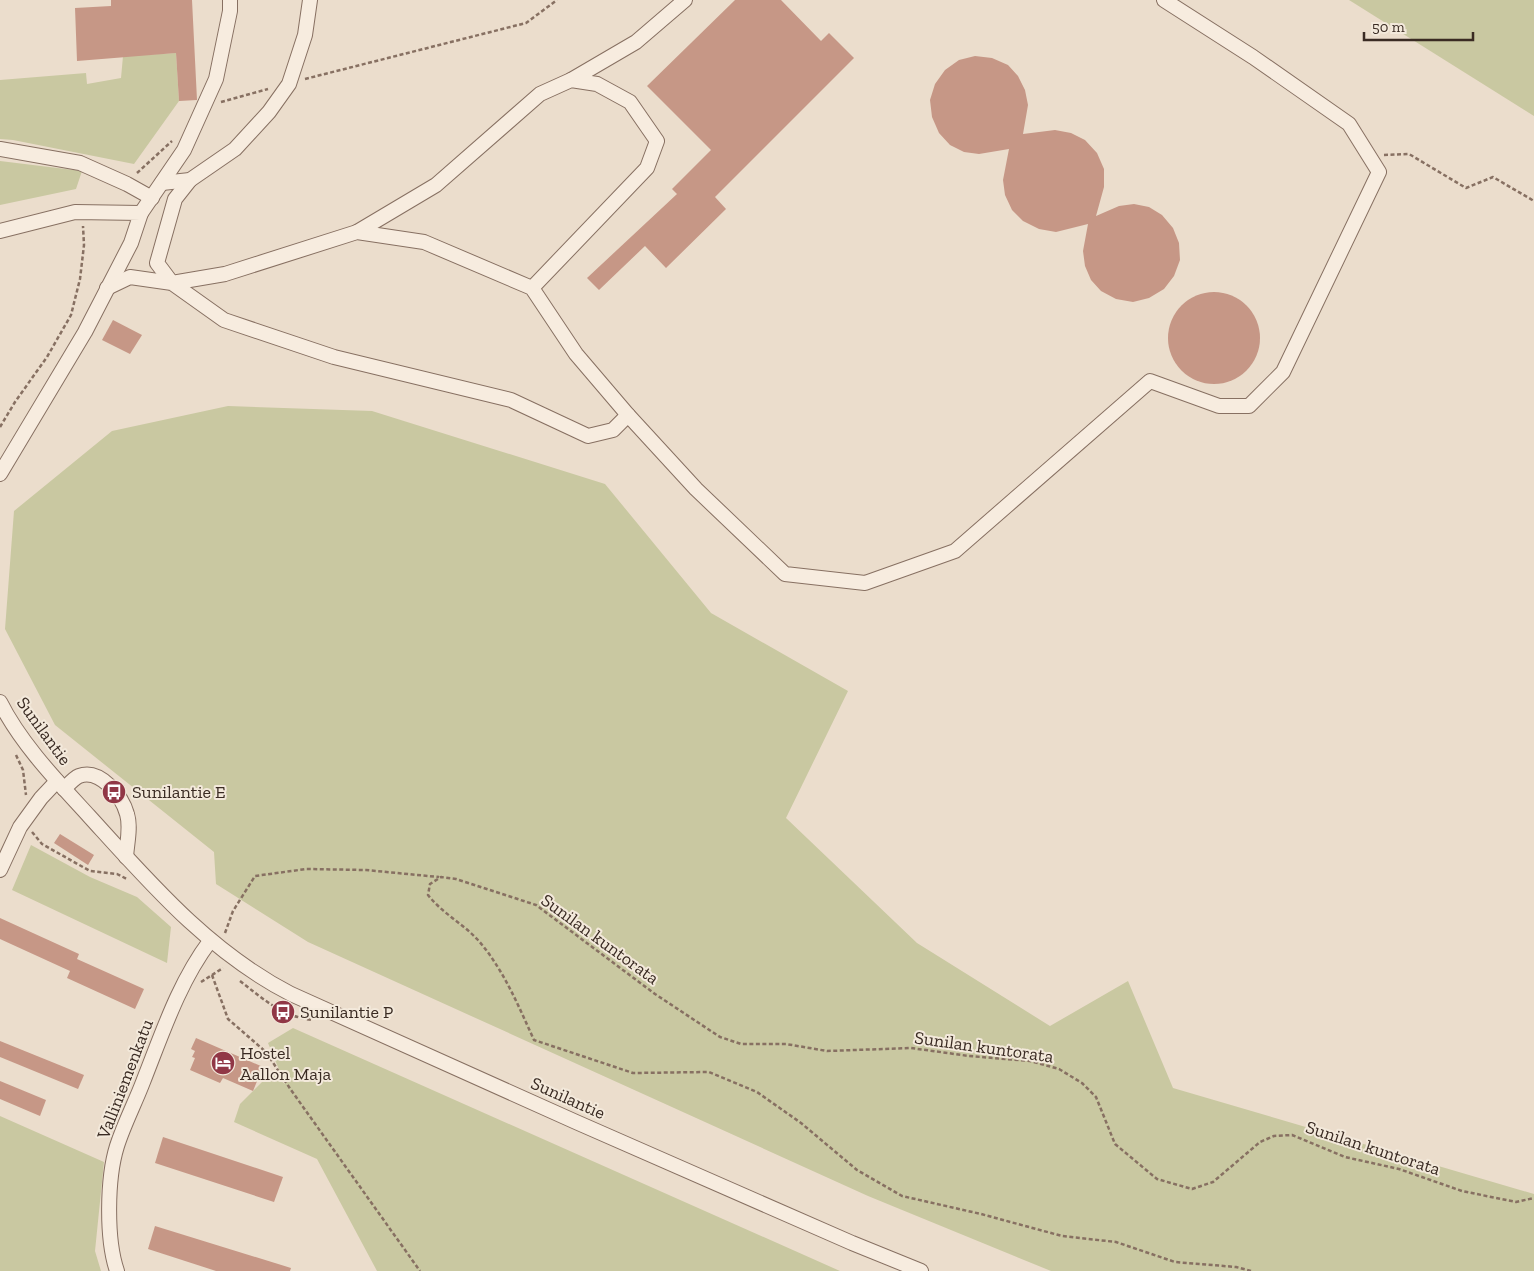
<svg xmlns="http://www.w3.org/2000/svg" width="1534" height="1271" font-family="'Zilla Slab',serif">
	<style>
		.green { fill: #c9c8a1 }
		.building { fill: #c69786 }
		.lines { fill: none; stroke-linecap: round; stroke-linejoin: round }
		.minor-casing { stroke: #877062; stroke-width: 16 }
		.path { stroke: #877062; stroke-width: 2.5; stroke-dasharray: 4 2.5; stroke-linecap: butt }
		.minor { stroke: #f7ecdf; stroke-width: 14 }
		.labels { text-anchor: middle; dominant-baseline: central; stroke-width: 4; stroke-linejoin: round; paint-order: stroke }
		.street-label { font-size: 18px; fill: #3a2b23; stroke: #f3e9db }
		.poi-label { font-size: 18px; fill: #3a2b23; stroke: #f3e9db; text-anchor: start }
	</style>
	<rect width="100%" height="100%" fill="#ebddcc"/>
	<g class="green">
		<path d="M1349,0H1534V116Z"/>
		<path d="M176,53L179,101L134,164L13,140L0,139V80L86,73L87,84L121,78L123,56Z"/>
		<path d="M0,161L82,171L76,189L0,205Z"/>
		<path d="M228,406L372,411L605,484L711,613L848,691L786,818L917,943L1050,1026L1128,981L1173,1088L1534,1194V1271H1051L868,1196L308,942L216,884L214,852L55,725L5,629L14,511L112,431Z"/>
		<path d="M31,845L90,877L137,897L171,927L167,963L12,890Z"/>
		<path d="M293,1028L840,1271H377L317,1159L234,1122L240,1104L271,1073L285,1084L268,1043Z"/>
		<path d="M0,1116L104,1162L95,1251L101,1271H0Z"/>
	</g>
	<g class="building">
		<path d="M111,0H192L197,100L179,101L176,53L77,61L75,8L111,6Z"/>
		<path d="M735,0H781L821,41L829,33L854,58L715,197L726,209L666,268L645,246L599,290L587,278L677,194L672,189L711,150L647,86Z"/>
		<path d="M975,56L992,58L1008,65L1018,76L1025,90L1028,105L1023,134L1055,130L1071,133L1085,140L1097,153L1104,169V187L1096,216L1119,206L1134,204L1149,207L1162,215L1173,228L1179,243L1180,260L1174,276L1164,289L1149,298L1133,302L1116,299L1101,291L1091,280L1085,266L1083,251L1088,224L1056,232L1039,229L1023,221L1012,210L1005,195L1003,180L1009,149L979,154L964,152L950,145L939,133L932,117L930,100L935,84L945,70L959,60Z"/>
		<circle cx="1214" cy="338" r="46"/>
		<path d="M113,320L142,335L130,354L102,340Z"/>
		<path d="M60,834L94,855L88,865L54,843Z"/>
		<path d="M0,918L79,954L77,959L144,989L135,1009L67,978L70,971L0,939Z"/>
		<path d="M196,1038L263,1067L253,1091L223,1078L220,1083L190,1070L195,1058L192,1057L195,1051L191,1049Z"/>
		<path d="M0,1041L84,1075L78,1089L0,1057Z"/>
		<path d="M0,1081L46,1100L40,1116L0,1099Z"/>
		<path d="M163,1137L283,1177L274,1202L155,1163Z"/>
		<path d="M155,1226L291,1268L290,1271H216L148,1249Z"/>
	</g>
	<g class="lines">
		<g class="minor-casing">
			<g id="minor">
				<path d="M571,80L636,42L685,0"/>
				<path d="M0,149L80,163L127,184L152,198"/>
				<path d="M190,180L175,199L157,263L172,283L225,274L357,232L424,242L532,288L576,354L628,415L696,489L785,574L865,583L955,551L1150,381L1219,406H1249L1283,372L1379,172L1349,124L1253,57L1164,0"/>
				<path d="M162,183L190,180L235,149L269,112L289,84L305,35L310,0"/>
				<path d="M141,213L184,150L216,79L230,11V0"/>
				<path d="M0,231L75,212L141,213L131,243L85,332L0,474"/>
				<path d="M357,232L436,185L540,94L571,80L597,84L630,102L657,141L647,168L532,288"/>
				<path d="M107,288L130,277L172,283L224,320L334,357L511,400L588,436L613,430L628,415"/>
				<path d="M0,702C21,744 58,782 89,816C150,883 209,952 291,994L576,1122L852,1243L921,1271"/>
				<path d="M64,789C68,785 74,778 79,776C100,768 122,796 127,814C131,827 127,843 126,857"/>
				<path d="M0,870L20,827L41,798L57,781"/>
				<path d="M117,1271C106,1239 107,1178 117,1146C124,1124 135,1103 143,1082C162,1034 179,982 210,941"/>
			</g>
		</g>
		<g class="path">
			<path d="M305,79L526,23L557,0"/>
			<path d="M221,102L268,89"/>
			<path d="M1384,155L1409,154L1466,188L1493,177L1534,201"/>
			<path d="M137,173L172,141"/>
			<path d="M0,427L15,402L47,357L71,315L80,279L84,245L83,226"/>
			<path d="M16,755L23,770L26,795"/>
			<path d="M32,832L42,844L90,871L117,874L127,879"/>
			<path d="M225,933L233,911L255,876L306,869L366,870L439,877"/>
			<path d="M212,975L228,1019L266,1052L291,1090L420,1271"/>
			<path d="M240,981C263,999 283,1017 313,1020"/>
			<path d="M201,982L223,968"/>
			<path d="M1251,1271L1236,1267L1175,1262L1116,1242L1062,1236L981,1214L902,1196L857,1170L801,1123L757,1092L709,1072L633,1073L534,1040C518,1005 503,968 477,939C462,923 442,913 428,895L430,884L441,877L456,879L536,905L655,994L720,1037L741,1044H786L827,1051L911,1048L969,1056L1030,1061L1059,1069L1082,1083L1096,1097L1115,1144L1157,1179L1192,1189L1213,1182L1260,1142L1274,1136L1292,1135L1345,1157L1399,1169L1462,1191L1516,1202L1534,1198"/>
		</g>
		<use href="#minor" class="minor"/>
	</g>
	<defs>
		<g id="bus-disc" transform="scale(1.25)"><circle r="9.5" fill="#913746" stroke="#f3e9db"/><path d="M-5-6H5V4H4V6H2V4H-2V6H-4V4H-5ZM-3.5-4V0h7V-4ZM-3.5 1.2v1.5H-2V1.2ZM2 1.2v1.5H3.5V1.2Z" fill="#fff"/></g>
		<g id="hotel-disc" transform="scale(1.25)"><circle r="9.5" fill="#913746" stroke="#f3e9db"/><path d="M-6-4.5h1.5V1H6V5H4.5V3h-9V5H-6ZM-4 0a1.8 1.8 0 1 1 3.6 0ZM.5 0V-2.5h3Q6-2.5 6 0Z" fill="#fff"/></g>
	</defs>
	<g fill-rule="evenodd">
		<use href="#bus-disc" x="114" y="792"/>
		<use href="#bus-disc" x="283" y="1012"/>
		<use href="#hotel-disc" x="223" y="1063"/>
	</g>
	<g class="labels">
		<g class="street-label">
			<text transform="translate(44 731) rotate(54)">Sunilantie</text>
			<text transform="translate(600 939) rotate(36)">Sunilan kuntorata</text>
			<text transform="translate(984 1047) rotate(8)">Sunilan kuntorata</text>
			<text transform="translate(125 1079) rotate(-69)">Valliniemenkatu</text>
			<text transform="translate(568 1098) rotate(24)">Sunilantie</text>
			<text transform="translate(1373 1148) rotate(18)">Sunilan kuntorata</text>
		</g>
		<g class="poi-label">
			<text x="132" y="792">Sunilantie E</text>
			<text x="300" y="1012">Sunilantie P</text>
			<text x="240" y="1053">Hostel<tspan x="240" dy="21">Aallon Maja</tspan></text>
		</g>
	</g>
	<path d="M1364 32v8h109v-8" fill="none" stroke="#3a2b23" stroke-width="2.5"/>
	<text x="1372" y="32" font-size="15" fill="#3a2b23" stroke="#f3e9db" stroke-width="4" paint-order="stroke">50 m</text>
</svg>
